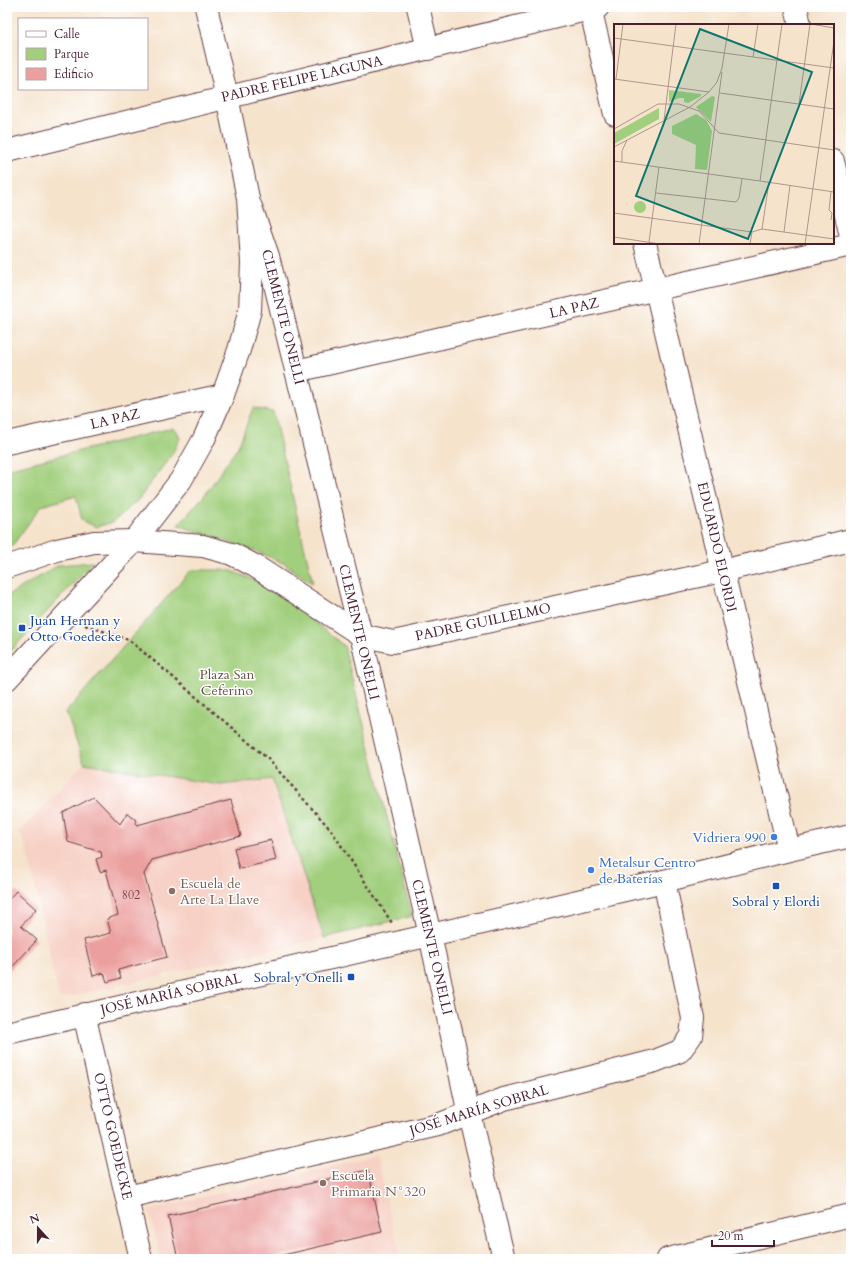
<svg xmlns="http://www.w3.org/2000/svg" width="858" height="1266" font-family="Cardo,serif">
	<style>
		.built { fill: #f7d1c6 }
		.green { fill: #a1cf7d; stroke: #767754 }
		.building { fill: #eba09f }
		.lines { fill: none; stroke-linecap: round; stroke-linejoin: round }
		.street-casing { stroke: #643c43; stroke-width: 24 }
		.primary-casing { stroke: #643c43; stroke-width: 24 }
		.path { stroke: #643c43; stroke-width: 2.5; stroke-dasharray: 3 3; stroke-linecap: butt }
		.street { stroke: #fff; stroke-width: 22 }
		.primary { stroke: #fff; stroke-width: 22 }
		.transit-dot { fill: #1a4fb4; stroke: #fff; stroke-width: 1.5 }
		.shop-dot { fill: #3f7fe0; stroke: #fff; stroke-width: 1.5 }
		.education-dot { fill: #8d6e63; stroke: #fff; stroke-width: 1.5 }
		.labels { text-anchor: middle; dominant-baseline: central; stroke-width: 3; stroke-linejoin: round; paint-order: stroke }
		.number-label { font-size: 12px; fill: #723f48 }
		.street-label { font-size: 14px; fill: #4a1f2b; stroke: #fff }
		.transit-label { font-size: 14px; fill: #164399; stroke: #fff; text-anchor: start }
		.park-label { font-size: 14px; fill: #645444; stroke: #fff }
		.shop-label { font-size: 14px; fill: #366cbe; stroke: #fff; text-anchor: end }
		.education-label { font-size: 14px; fill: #785e54; stroke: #fff; text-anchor: start }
		.inset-road { fill: none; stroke: #b1958c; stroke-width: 1 }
		.view { fill: #0f766e; fill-opacity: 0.15; stroke: #0f766e; stroke-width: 2 }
		.inset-edge { fill: none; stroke: #4a1f2b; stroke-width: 2 }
	</style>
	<rect width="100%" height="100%" fill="#fff"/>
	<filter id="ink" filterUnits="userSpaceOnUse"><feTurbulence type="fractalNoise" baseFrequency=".025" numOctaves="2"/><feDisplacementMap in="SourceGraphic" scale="8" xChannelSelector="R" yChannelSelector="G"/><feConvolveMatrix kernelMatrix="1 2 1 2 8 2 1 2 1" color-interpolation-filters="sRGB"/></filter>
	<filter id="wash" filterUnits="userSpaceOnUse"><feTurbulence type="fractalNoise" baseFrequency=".012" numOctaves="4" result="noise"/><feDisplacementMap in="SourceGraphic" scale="16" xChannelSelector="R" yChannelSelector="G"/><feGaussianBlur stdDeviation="0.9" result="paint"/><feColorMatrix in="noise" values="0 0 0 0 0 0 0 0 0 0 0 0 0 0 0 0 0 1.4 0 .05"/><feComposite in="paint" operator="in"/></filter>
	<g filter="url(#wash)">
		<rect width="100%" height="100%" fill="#f5e3cc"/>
		<g class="built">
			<path d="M84,763L220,785L272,779L324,938L59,999L26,845L19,833Z"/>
			<path d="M376,1155L401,1259H161L149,1210Z"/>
		</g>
		<g class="green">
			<path d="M253,408L273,412L313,584L285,564L261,553L178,525L204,496L238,447Z"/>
			<path d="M172,428L177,431L180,438L172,454L138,500L113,522L96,527L82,520L76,496L41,506L7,553V469Z"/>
			<path d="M93,562L8,654H7V596L59,565Z"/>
			<path d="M191,570H229L272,587L344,646L412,916L324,938L272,779L220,785L84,763L66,712Z"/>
		</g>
		<g id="blocks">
			<g class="building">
				<path d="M94,797L120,824L127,813L135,819L137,825L231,800L241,836L152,860L144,874L167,957L118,970L121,978L107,982L104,973L93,976L84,940L111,933L107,919L118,915L106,870L100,872L96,859L102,857L101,852L68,842L63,813Z"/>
				<path d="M271,840L276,860L239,869L234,848Z"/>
				<path d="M16,891L36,909L21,926L37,940L7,973V901Z"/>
				<path d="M368,1170L382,1232L266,1259H178L168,1216Z"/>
			</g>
		</g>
	</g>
	<g filter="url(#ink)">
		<use href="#blocks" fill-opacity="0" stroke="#643c43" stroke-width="1"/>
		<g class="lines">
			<g class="street-casing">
				<g id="street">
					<path d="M418,7L428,49"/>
					<path d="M796,7L800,25"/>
					<path d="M7,151L598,7"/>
					<path d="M833,161L851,236"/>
					<path d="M251,207L268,256L361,635L430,935L469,1114L504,1259"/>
					<path d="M296,371L851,245"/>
					<path d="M7,443L223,395"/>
					<path d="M7,567L57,550L94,542L134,541L203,546L232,554L255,566L361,635L393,642L722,571L851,540"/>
					<path d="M789,850L851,836"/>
					<path d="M84,1014L141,1259"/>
					<path d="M127,1197L438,1125L504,1099L655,1061L680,1051L691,1036L693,1018L664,881"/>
					<path d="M668,1259L851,1215"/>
				</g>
			</g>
			<g class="primary-casing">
				<g id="primary">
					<path d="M590,7L615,114"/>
					<path d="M7,679L134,541L181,480L204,439L223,395L239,350L250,310L252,263L248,198L227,97L206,7"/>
					<path d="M7,1033L664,881L789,850L645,243"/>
				</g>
			</g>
			<path class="path" d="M85,625L129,640L167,672L268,759L331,830L392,923"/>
			<use href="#street" class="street"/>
			<use href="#primary" class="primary"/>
		</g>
	</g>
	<g class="transit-dot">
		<rect x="18" y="624" width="8" height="8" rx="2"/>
		<rect x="772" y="882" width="8" height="8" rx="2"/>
		<rect x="347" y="973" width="8" height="8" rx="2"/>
	</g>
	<g class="shop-dot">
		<circle cx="774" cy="837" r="4"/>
		<circle cx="591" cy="870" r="4"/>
	</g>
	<g class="education-dot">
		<circle cx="172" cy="891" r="4"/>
		<circle cx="323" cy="1183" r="4"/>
	</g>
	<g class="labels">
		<g class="number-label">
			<text x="131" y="895">802</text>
		</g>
		<g class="street-label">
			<text transform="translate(302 79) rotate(-13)">PADRE FELIPE LAGUNA</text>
			<text transform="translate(574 308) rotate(-13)">LA PAZ</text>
			<text transform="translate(283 317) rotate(76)">CLEMENTE ONELLI</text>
			<text transform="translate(115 419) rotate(-13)">LA PAZ</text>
			<text transform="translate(717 547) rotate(77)">EDUARDO ELORDI</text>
			<text transform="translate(483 622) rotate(-12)">PADRE GUILLELMO</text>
			<text transform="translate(359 632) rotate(77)">CLEMENTE ONELLI</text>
			<text transform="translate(432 947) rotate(77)">CLEMENTE ONELLI</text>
			<text transform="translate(171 994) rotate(-13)">JOSÉ MARÍA SOBRAL</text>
			<text transform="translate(479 1110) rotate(-17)">JOSÉ MARÍA SOBRAL</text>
			<text transform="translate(113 1136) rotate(77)">OTTO GOEDECKE</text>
		</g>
		<g class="transit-label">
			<text x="30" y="620">Juan Herman y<tspan x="30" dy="16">Otto Goedecke</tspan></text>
			<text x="776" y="901" text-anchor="middle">Sobral y Elordi</text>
			<text x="343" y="977" text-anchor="end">Sobral y Onelli</text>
		</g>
		<g class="park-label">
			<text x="227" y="674">Plaza San<tspan x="227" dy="16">Ceferino</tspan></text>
		</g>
		<g class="shop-label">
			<text x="766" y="837">Vidriera 990</text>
			<text x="599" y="862" text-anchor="start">Metalsur Centro<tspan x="599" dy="16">de Baterías</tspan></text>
		</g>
		<g class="education-label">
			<text x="180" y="883">Escuela de<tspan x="180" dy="16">Arte La Llave</tspan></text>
			<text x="331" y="1175">Escuela<tspan x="331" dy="16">Primaria N°320</tspan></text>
		</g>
	</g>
	<g transform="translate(614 24)">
		<rect width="220" height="220" fill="#f5e3cc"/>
		<path d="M55,66L87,70V72L74,79L70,78V74H65L55,78ZM98,72L101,73L97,98L82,83ZM45,84V95L0,120V109ZM82,90L92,96L98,107L93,146L81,145L82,121L58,110V102ZM20 183a6 6 0 1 1 12 0a6 6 0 1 1-12 0Z" fill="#a1cf7d"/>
		<path class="inset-road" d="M197,0L220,4M0,14L220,44M139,33L144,0M0,55L95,68M2,55L9,0M106,69L220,85M185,80L196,0M50,96L62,0M0,105L44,80H65L85,87L105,109L220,126M0,123L76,83L95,68L103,58L108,44L115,0M0,137L146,157L168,0M8,138V127L13,116M146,157L220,168M42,169L122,178L125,174L128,155M0,189L138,208L148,205L220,215M217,196L218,189L215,186L217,167M148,205L155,158M170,208L176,161M0,213L46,220M35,218L45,143M85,220L108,48M136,220L138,208M191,220L220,17"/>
		<path class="view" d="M86,5L198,48L134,215L22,172Z"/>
		<rect width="220" height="220" class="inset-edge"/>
	</g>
	<rect width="858" height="1266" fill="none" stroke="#fff" stroke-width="24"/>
	<rect x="18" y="18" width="130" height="72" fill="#ffffff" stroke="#b7a5aa"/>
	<rect x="26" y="31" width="20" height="6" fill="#ffffff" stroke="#b7a5aa"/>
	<text x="54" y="38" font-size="12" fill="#4a1f2b">Calle</text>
	<rect x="26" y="48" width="20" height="12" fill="#a1cf7d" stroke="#b7a5aa"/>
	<text x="54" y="58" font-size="12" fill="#4a1f2b">Parque</text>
	<rect x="26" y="68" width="20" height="12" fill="#eba09f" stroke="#b7a5aa"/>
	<text x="54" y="78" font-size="12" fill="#4a1f2b">Edificio</text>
	<g transform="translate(38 1228) rotate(339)" stroke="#ffffff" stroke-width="3" paint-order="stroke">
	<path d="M0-3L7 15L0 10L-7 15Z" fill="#4a1f2b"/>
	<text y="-6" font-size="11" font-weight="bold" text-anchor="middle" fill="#4a1f2b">N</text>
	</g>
	<path d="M712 1240v6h62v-6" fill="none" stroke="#4a1f2b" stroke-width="2"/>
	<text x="718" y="1240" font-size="12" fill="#4a1f2b" stroke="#ffffff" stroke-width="3" paint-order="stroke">20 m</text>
</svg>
